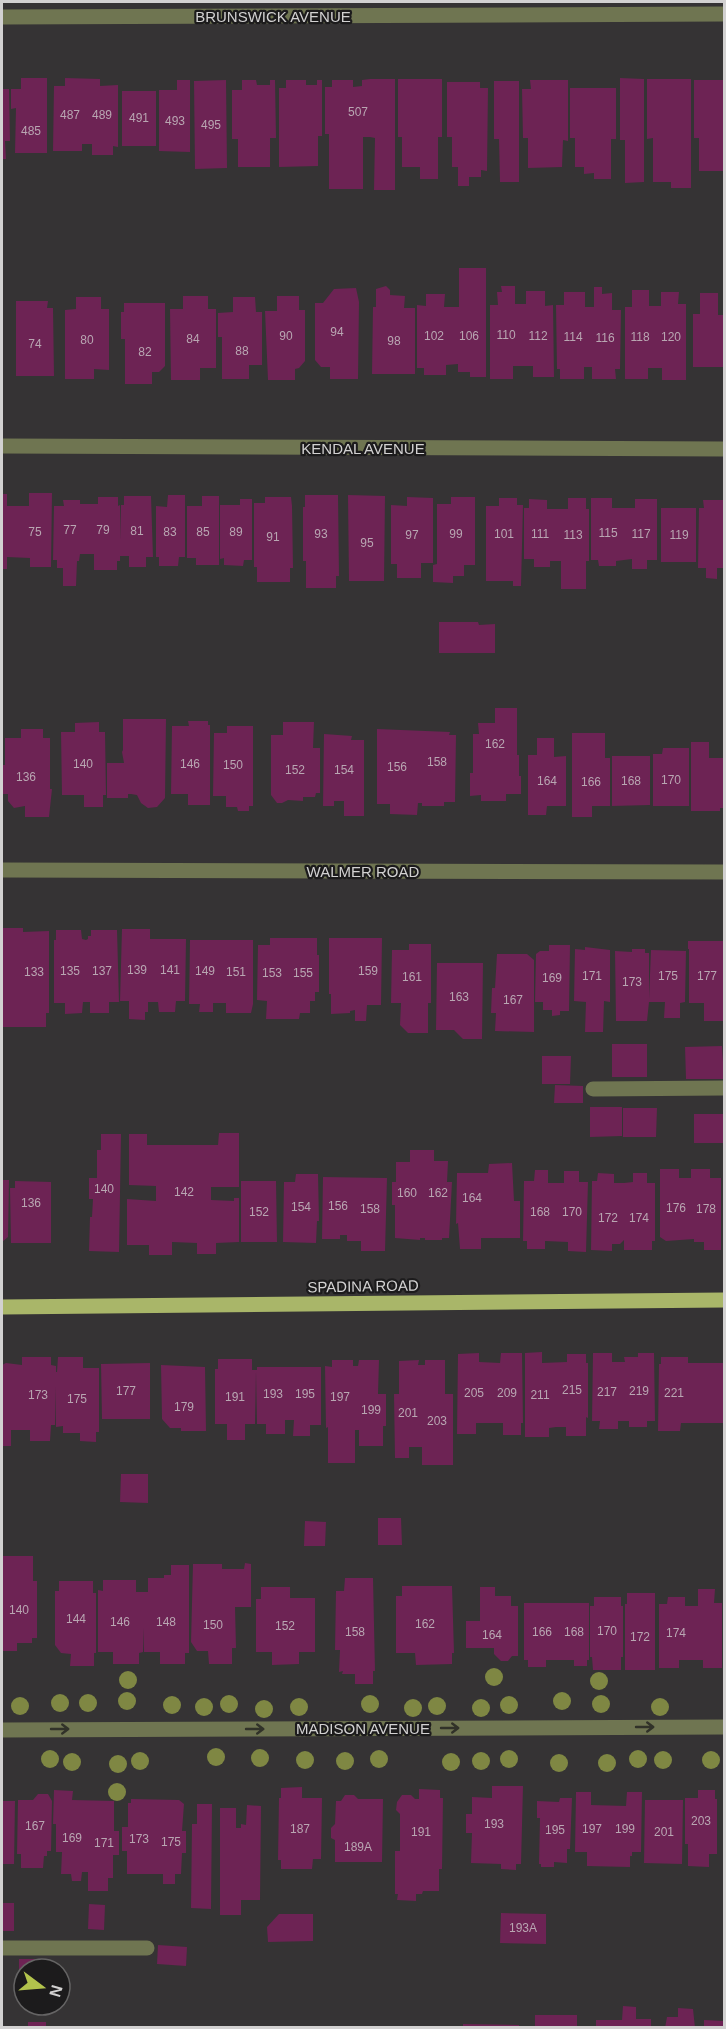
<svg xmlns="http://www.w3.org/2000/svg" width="726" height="2029" font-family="Arial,sans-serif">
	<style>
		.building { fill: #6d2354 }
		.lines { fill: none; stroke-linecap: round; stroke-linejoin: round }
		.minor { stroke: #6f7551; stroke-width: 15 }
		.major { stroke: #a9b669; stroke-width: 15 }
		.tree { fill: #7f8743 }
		.oneway { stroke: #313229 }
		.labels { text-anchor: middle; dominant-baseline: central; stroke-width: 4.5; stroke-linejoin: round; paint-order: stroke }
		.number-label { font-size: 12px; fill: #b9a6b2 }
		.street-label { font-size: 15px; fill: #d2d1d1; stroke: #1c1b1c }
	</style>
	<rect width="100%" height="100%" fill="#353334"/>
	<g class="building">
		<path d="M21,78H47V153H15L16,108L11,109V89H21Z"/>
		<path d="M65,78L100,79V86L118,85V147L113,146V155H92V144H82V151H53L54,86H65Z"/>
		<path d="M620,78L644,79V182L625,183V140H620Z"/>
		<path d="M370,79H395V190H374L375,138L370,137H363V189H329V134H325V87H332V80H353V87L362,86V80Z"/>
		<path d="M398,79H442V137H438V179H420V167H402V137H398Z"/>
		<path d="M647,79H691V188H671V182H653V138L647,139Z"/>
		<path d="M177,80H190V152L159,151V90H177Z"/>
		<path d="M226,80L227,168L195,169L194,81Z"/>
		<path d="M242,80H256L257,85H270V80H275L276,138H270V167H238V139H232V90H242Z"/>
		<path d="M286,80H306V85H317V80H322V136H318V166L279,167V88H286Z"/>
		<path d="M530,80H568V141L563,140L562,167L528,168V138H523L522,89H531Z"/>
		<path d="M694,80H724V171H699V138H694Z"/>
		<path d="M494,81H519V182H500L499,139H494Z"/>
		<path d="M447,82H480V88H488L487,171L481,170V177H469V186H458V167H452V137H447Z"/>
		<path d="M570,88H616V139H611V179H594V173L584,174V167H575V138H570Z"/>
		<path d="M2,89H9L10,141H5L6,159H2Z"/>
		<rect x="122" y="91" width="34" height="55"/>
		<path d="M459,268H486V377H470V372H458V364L446,365V375H424V368H417V305L426,306V294H445L444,307H459Z"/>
		<path d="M386,286L390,290V295L405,296L404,308H415V374H372L373,307H376V289Z"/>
		<path d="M501,286H515V304H526V291H545V306L553,305L554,377H533V366H513V379H490V305H498L497,292H502Z"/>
		<path d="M594,287H602V294L612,293V310H621L620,369H615L616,379H592V367H584V379H560V369H557L556,305H564V292H585V307H594Z"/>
		<path d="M356,288L359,302L358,379H330V367H321L315,360V303H323L334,289Z"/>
		<path d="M632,290H649V306H661V292H679L678,304H686V380H662V368H648V379H625V307H632Z"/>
		<path d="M700,293H718V315H724V367H693V314H700Z"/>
		<path d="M183,296H208V309H216V368H200V380H171L170,309H183Z"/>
		<path d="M277,296H299V310H305V361L299,368L295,369V380H268L265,311H277Z"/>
		<path d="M76,297H101V309H109V370L94,369V379H65V310L76,309Z"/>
		<path d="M233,297H255L256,312H262V365H249V379H222V337H218V313L233,312Z"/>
		<path d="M16,301H48L47,308H53L54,376H16Z"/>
		<path d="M124,303H165V366L159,372H152V384H125V339H121V312H124Z"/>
		<path d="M29,493H52L51,567H30V558L7,557V569H2V494H7V506H29Z"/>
		<path d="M168,495H185V557H179L178,566H159V557H156V506L167,507Z"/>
		<path d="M305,495H338L339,576H336V588H306V561H303V507H305Z"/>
		<path d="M348,495L385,496L384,581H349Z"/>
		<path d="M124,496H151L153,557H146V567H129V556H120V561H117V570H94V554H80L79,561H77L76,586H63V568H57V560H53L54,506H64L63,500H80V504H98V497H118V506L120,505L121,540V505H124Z"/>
		<path d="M202,496H219V565H196V558H187V506H202Z"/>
		<path d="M265,497H291L292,506L293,568H290V582H257V567H254V503H265Z"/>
		<path d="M407,497L433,498V563H421V578H397V564H391V505L407,506Z"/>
		<path d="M451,497H475V565H464V576H453V583L433,582V565L437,564V504H451Z"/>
		<path d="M499,498H517V505H523L521,586H513V581H486V506H499Z"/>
		<path d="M568,498H586V509H589V561H586V589H561V561H550V567H534V559H524V508H529V499L547,500V509H568Z"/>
		<path d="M591,498H612V508H635V499H657V560H647V569H632V559L616,561V566H599L598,560H591Z"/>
		<path d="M240,499H252V560H244L243,566L224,565V558L220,559V505H240Z"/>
		<path d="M703,500H724V568H717V579L706,578V568H698L699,508H704Z"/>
		<rect x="661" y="508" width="35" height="54"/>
		<path d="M439,622H478L479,625L495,624V653H439Z"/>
		<path d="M495,708H517V755H519V776H521V794H506V801H481V795L470,796V773H473V734H479L478,723H495Z"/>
		<path d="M123,719H166L165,798L157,807L148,808L141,803L137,795L131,794H128V798H107V763H124L122,752L123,750Z"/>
		<path d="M188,721H208V725H210V805H188V794H171L172,726H189Z"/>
		<path d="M99,722V732H105L106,795H103V807H84V795H62L61,732H75V723Z"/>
		<path d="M283,722H314L313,748H320V793H316L315,797H303V801L288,800L282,803H277L271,795V735H283Z"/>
		<path d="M227,726H253V806H249V811H238L237,807H226V796H213L214,733H227Z"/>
		<path d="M21,729H43V738H50V789H52L49,817H25V806L14,808L8,801V794H2V765H5V738H21Z"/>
		<path d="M377,729L450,732L449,735H456L455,802H444V806H422V803H418L417,815L390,814V804H377Z"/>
		<path d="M572,733H605V758H610V806H592V817H572Z"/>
		<path d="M324,734L352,736L351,740H364V816H344V801H334V806H323Z"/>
		<path d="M537,738H554V757L566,756V806H547L546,815H528V755H537Z"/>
		<path d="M691,742H709V758H724V808H720V811H691Z"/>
		<path d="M663,748H689V806H653V754H662Z"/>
		<path d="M612,756H650V805L612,806Z"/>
		<path d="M2,928H23V932L49,931V1013H46V1027H2Z"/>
		<path d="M122,929H150V939H186L185,1001H176L175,1012H159L158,1002H148V1012H145V1020L129,1019V1001H120Z"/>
		<path d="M56,930H81L82,939L86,940L88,939V936H91V930H117L119,1002H109V1013H90V1002H83L82,1013L65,1014V1003H54V940H56Z"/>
		<path d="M270,938H317V955H319V992H315V1001H310V1013H300L299,1019H266L267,1001L257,1000L258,945H270Z"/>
		<path d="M329,938H382L381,1005H367L366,1021H355V1010L350,1011V1013L331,1014V994H329Z"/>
		<path d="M190,940H253V1004L251,1013H226V1003H213V1012H199L200,1004H189Z"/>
		<path d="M688,941H724L723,1021H704V1003H689V949H688Z"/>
		<path d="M409,944H431V1003H428V1033H408L400,1025L401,1003H391L392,950H409Z"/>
		<path d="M549,945H570L569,1011H560V1015L552,1016V1010H543V1002H535L536,954L540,951H549Z"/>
		<path d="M585,947L610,950V1002L604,1001L603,1032H585L586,1002L574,1001L575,949L585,950Z"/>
		<path d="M632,949H645V953H649V999L651,950L686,951L685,1002L680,1003V1018H664L665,1002H649L647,1021H616L615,951L632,952Z"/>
		<path d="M497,954H527L534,960V1032L495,1031L496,1013H491L492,988H495Z"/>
		<path d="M437,963H483L482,1039H463L454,1030H436Z"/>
		<rect x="612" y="1044" width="35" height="33"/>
		<path d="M722,1046L724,1079H686L685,1047Z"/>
		<path d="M542,1056H571L570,1084H542Z"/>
		<path d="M555,1085L583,1086V1103H554Z"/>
		<path d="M590,1107H622V1136L590,1137Z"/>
		<path d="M623,1108H657L656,1137H623Z"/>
		<rect x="694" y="1114" width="30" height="29"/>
		<path d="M219,1133H239V1187H211V1200L234,1201V1198H239V1242L216,1243V1254H197V1243L172,1242V1255H149V1245H127V1199L156,1201V1186L129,1185V1134H147V1145H218Z"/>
		<path d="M101,1134H121L119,1252L89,1251L90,1217H92L93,1199H89V1178H97V1150H101Z"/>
		<path d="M410,1150H434V1161H448L447,1182H452L449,1238H442V1240H425V1238H420V1240L395,1238V1205H392V1182H396V1162H410Z"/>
		<path d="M512,1163L514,1201H520V1238H481V1249H460L458,1223L456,1224L457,1173H488L489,1164Z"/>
		<path d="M660,1169H679V1178H691V1169H710V1178H721V1250H704V1242H694V1239L666,1241L660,1237Z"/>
		<path d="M535,1170H548V1183H564V1171H579V1182H588L586,1252L568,1251V1242L545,1241V1249H527V1241H523L524,1181H534Z"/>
		<path d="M598,1173L614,1174V1183H624L633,1182V1173H647V1183H655V1241H652V1250H624V1240L620,1244H612V1251L591,1250L592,1181H597Z"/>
		<path d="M296,1174H318L319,1221H317L316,1243L283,1242L284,1182H295Z"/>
		<path d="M323,1177L387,1178L385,1251H361V1241H347V1235H340V1239H322Z"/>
		<path d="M2,1180H9L8,1237L2,1242Z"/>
		<path d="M15,1181L51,1182V1243H11L10,1188H15Z"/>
		<path d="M241,1181H276L277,1242H241Z"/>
		<path d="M542,1352V1363L567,1362V1354H586V1363H588V1418L586,1417V1436H566V1427H556L549,1428V1437H525V1353Z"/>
		<path d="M479,1353V1362L500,1363L501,1353H522L523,1423H521V1435H503V1423H476V1434H457L458,1354Z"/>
		<path d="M593,1353H612V1362H625L624,1357H638V1353H654L655,1421H647V1427H629V1421H618V1429H599L600,1421H592Z"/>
		<path d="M22,1357H51V1365L56,1366V1372H57L58,1357H83V1368H99V1432H96V1442L80,1441V1433H63V1426L56,1427L55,1387V1425H51L50,1441H30V1430H11V1446H2V1365L6,1363L22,1365Z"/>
		<path d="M661,1357H688V1363H724V1423H681L680,1431H658L659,1364H661Z"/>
		<path d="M218,1359H252V1370H257V1367H321V1425H310V1436H293L294,1420H285V1434H266V1424H257L256,1372L255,1424H245V1440H227V1424H215V1369H218Z"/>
		<path d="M332,1360H353V1366H358L359,1360H379L378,1394H386V1426H383V1446H359V1430H355V1463H328V1427L326,1428L325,1366L332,1367Z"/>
		<path d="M419,1360L418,1365H425V1360H445V1394H453V1465H422V1447H409V1458H395L394,1394H399V1361Z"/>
		<path d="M150,1363V1419H102L101,1364Z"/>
		<path d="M161,1365L205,1367L206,1431H181V1428H170L162,1419Z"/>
		<path d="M121,1474H148V1503L120,1502Z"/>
		<path d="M378,1518H401L402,1545H378Z"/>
		<path d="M305,1521L326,1522L325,1546H304Z"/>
		<path d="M2,1556H33V1581H37V1638H32V1643H17V1651H2Z"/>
		<path d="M245,1563L251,1564V1607H235L236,1648H232V1664H209L208,1651H197L191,1642L193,1564H222V1569H244Z"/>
		<path d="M171,1565H189V1653H185V1664H160V1652H144L143,1628V1652L139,1653V1664H113V1652H98V1590L103,1591V1580H136V1592H148V1578H164V1575H171Z"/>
		<path d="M345,1578H373L375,1671H373V1684H355V1674H342L343,1671L339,1672L340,1650H335L336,1591H344Z"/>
		<path d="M59,1581H93V1593H96V1653H94V1666H70L71,1654L61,1653L55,1645V1591H59Z"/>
		<path d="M402,1586H452L454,1653H452V1664L416,1665L415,1653H396V1596H402Z"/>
		<path d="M261,1587H290V1598H315V1652H299V1664L272,1665V1652H256V1599H261Z"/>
		<path d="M480,1587H495V1596H511V1606H518V1656H512L508,1661H501L494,1654V1648H466V1621H480Z"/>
		<path d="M698,1589H715L714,1603H722V1668H703V1660H679V1668H659V1604H667L668,1597H685V1606H698Z"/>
		<path d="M627,1593H655V1670H625V1604H627Z"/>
		<path d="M594,1597H621V1606H623V1657H621V1670H593L592,1657H590V1606H594Z"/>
		<path d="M524,1603H589V1660H587V1666H574V1660H546V1667H528V1660H524Z"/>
		<path d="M492,1786H523L521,1864H516V1870L501,1869V1864L471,1863L472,1833H466V1814H472V1797L492,1798Z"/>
		<path d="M302,1787V1798H322L321,1859H313L312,1869H281V1860H278L279,1798H281V1788Z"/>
		<path d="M419,1789L440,1790V1798H443L442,1869H439V1891H423L422,1894H416V1901L397,1900L398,1894H395V1851H400V1814L396,1810L397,1802L402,1795H411L415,1799H419Z"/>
		<path d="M54,1790L73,1791L72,1800L114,1801V1831H119V1855H113V1878H108V1891H88V1872H82L81,1881H72L71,1874H61L62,1852H56V1824H53Z"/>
		<path d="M698,1790H715V1799H717V1854H709V1867L688,1866V1844H685V1798H698Z"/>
		<path d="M576,1792H591V1805L626,1806L627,1792H642L641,1852H632V1856H630V1867L587,1866V1852H575Z"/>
		<path d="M38,1794H48L52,1801L51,1851H47V1856H44L43,1868H21V1854H17L18,1800H33Z"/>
		<path d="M345,1795H354L358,1799H383L382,1862H335V1840L331,1838V1828L335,1824L336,1801H341Z"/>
		<path d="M560,1798H572L570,1849H567V1863L554,1862V1867H541V1864H539L540,1818H537V1801L559,1802Z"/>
		<path d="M131,1799L179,1800L184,1804L182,1831H186V1853H182L181,1874H175V1884H163V1874H127V1851H122V1827H128V1803H131Z"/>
		<path d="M645,1800H683L682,1864L644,1863Z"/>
		<path d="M2,1801H15L14,1864H2Z"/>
		<path d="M197,1804H212L211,1909L191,1908L192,1824H197Z"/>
		<path d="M247,1805L261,1806L260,1900H241V1915H220V1808H236V1828H241V1824L246,1825Z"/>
		<rect x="2" y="1903" width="12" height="28"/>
		<path d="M89,1904L105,1905L104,1930L88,1929Z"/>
		<path d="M501,1913L546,1914V1944L500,1943Z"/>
		<path d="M279,1914H313V1941L268,1942L267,1927Z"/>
		<path d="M158,1945L187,1947L186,1966L157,1964Z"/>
		<path d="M19,1959H40V1969H24V1986H19Z"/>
		<path d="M623,2006L636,2007V2019H651V2028H596V2020H622Z"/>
		<path d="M678,2008L693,2009L695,2028H665L667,2017H678Z"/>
		<rect x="535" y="2015" width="42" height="13"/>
		<path d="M704,2020L724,2021V2028H704Z"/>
		<rect x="28" y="2022" width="18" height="6"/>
		<path d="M463,2024L519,2025V2028H463Z"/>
	</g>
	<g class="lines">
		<g class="minor">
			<path d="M2,17L724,14"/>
			<path d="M2,446L724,449"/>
			<path d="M2,870L724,872"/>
			<path d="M593,1089L724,1088"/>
			<path d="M2,1730L724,1727"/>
			<path d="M2,1948H147"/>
		</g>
		<path class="major" d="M2,1307L724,1300"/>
	</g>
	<g class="tree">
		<circle cx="494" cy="1677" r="9"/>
		<circle cx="128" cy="1680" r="9"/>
		<circle cx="599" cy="1681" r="9"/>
		<circle cx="127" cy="1701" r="9"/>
		<circle cx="562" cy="1701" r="9"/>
		<circle cx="60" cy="1703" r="9"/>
		<circle cx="88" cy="1703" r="9"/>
		<circle cx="229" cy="1704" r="9"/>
		<circle cx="370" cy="1704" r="9"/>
		<circle cx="601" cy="1704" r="9"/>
		<circle cx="172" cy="1705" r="9"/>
		<circle cx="509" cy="1705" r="9"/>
		<circle cx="20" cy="1706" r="9"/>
		<circle cx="437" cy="1706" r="9"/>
		<circle cx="204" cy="1707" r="9"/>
		<circle cx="299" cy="1707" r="9"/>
		<circle cx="660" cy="1707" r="9"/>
		<circle cx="413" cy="1708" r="9"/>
		<circle cx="481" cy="1708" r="9"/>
		<circle cx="264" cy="1709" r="9"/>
		<circle cx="216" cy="1757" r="9"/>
		<circle cx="260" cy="1758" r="9"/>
		<circle cx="50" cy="1759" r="9"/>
		<circle cx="379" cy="1759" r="9"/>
		<circle cx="509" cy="1759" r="9"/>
		<circle cx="638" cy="1759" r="9"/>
		<circle cx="305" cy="1760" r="9"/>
		<circle cx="663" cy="1760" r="9"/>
		<circle cx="711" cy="1760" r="9"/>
		<circle cx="140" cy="1761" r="9"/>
		<circle cx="345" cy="1761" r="9"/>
		<circle cx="481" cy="1761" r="9"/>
		<circle cx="72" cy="1762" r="9"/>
		<circle cx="451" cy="1762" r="9"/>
		<circle cx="559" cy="1763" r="9"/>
		<circle cx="607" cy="1763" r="9"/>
		<circle cx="118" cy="1764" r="9"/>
		<circle cx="117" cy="1792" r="9"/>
	</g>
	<defs><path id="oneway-shaft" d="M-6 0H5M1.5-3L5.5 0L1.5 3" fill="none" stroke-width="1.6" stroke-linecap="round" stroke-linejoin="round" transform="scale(1.5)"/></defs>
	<g class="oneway">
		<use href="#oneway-shaft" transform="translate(645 1727)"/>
		<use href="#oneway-shaft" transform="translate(450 1728)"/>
		<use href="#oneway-shaft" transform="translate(60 1729)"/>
		<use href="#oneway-shaft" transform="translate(255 1729)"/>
	</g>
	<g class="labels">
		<g class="number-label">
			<text x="358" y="112">507</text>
			<text x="70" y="115">487</text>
			<text x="102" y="115">489</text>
			<text x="139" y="118">491</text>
			<text x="175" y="121">493</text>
			<text x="211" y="125">495</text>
			<text x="31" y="131">485</text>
			<text x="337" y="332">94</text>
			<text x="506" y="335">110</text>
			<text x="286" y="336">90</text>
			<text x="434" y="336">102</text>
			<text x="469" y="336">106</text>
			<text x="538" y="336">112</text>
			<text x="573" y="337">114</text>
			<text x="640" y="337">118</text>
			<text x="671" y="337">120</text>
			<text x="605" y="338">116</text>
			<text x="193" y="339">84</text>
			<text x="87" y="340">80</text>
			<text x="394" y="341">98</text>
			<text x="35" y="344">74</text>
			<text x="242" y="351">88</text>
			<text x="145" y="352">82</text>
			<text x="70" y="530">77</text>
			<text x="103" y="530">79</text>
			<text x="137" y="531">81</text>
			<text x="35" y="532">75</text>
			<text x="170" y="532">83</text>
			<text x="203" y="532">85</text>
			<text x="236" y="532">89</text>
			<text x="608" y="533">115</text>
			<text x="321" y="534">93</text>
			<text x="456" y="534">99</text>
			<text x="504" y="534">101</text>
			<text x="540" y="534">111</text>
			<text x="641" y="534">117</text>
			<text x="412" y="535">97</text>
			<text x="573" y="535">113</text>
			<text x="679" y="535">119</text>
			<text x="273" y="537">91</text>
			<text x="367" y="543">95</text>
			<text x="495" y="744">162</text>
			<text x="437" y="762">158</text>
			<text x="83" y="764">140</text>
			<text x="190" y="764">146</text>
			<text x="233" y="765">150</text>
			<text x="397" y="767">156</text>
			<text x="295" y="770">152</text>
			<text x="344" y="770">154</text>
			<text x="26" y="777">136</text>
			<text x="671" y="780">170</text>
			<text x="547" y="781">164</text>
			<text x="631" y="781">168</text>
			<text x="591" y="782">166</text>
			<text x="137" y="970">139</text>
			<text x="170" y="970">141</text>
			<text x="70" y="971">135</text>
			<text x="102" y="971">137</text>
			<text x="205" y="971">149</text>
			<text x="368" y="971">159</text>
			<text x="34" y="972">133</text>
			<text x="236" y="972">151</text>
			<text x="272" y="973">153</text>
			<text x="303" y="973">155</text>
			<text x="592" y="976">171</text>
			<text x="668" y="976">175</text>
			<text x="707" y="976">177</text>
			<text x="412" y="977">161</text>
			<text x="552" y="978">169</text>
			<text x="632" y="982">173</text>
			<text x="459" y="997">163</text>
			<text x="513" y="1000">167</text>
			<text x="104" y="1189">140</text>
			<text x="184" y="1192">142</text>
			<text x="407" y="1193">160</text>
			<text x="438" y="1193">162</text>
			<text x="472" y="1198">164</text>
			<text x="31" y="1203">136</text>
			<text x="338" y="1206">156</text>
			<text x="301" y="1207">154</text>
			<text x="676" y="1208">176</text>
			<text x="370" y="1209">158</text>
			<text x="706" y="1209">178</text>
			<text x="259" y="1212">152</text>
			<text x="540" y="1212">168</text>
			<text x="572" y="1212">170</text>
			<text x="608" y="1218">172</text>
			<text x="639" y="1218">174</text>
			<text x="572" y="1390">215</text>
			<text x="126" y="1391">177</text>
			<text x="639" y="1391">219</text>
			<text x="607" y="1392">217</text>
			<text x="474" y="1393">205</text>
			<text x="507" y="1393">209</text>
			<text x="674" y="1393">221</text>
			<text x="273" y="1394">193</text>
			<text x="305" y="1394">195</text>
			<text x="38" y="1395">173</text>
			<text x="540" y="1395">211</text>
			<text x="235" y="1397">191</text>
			<text x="340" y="1397">197</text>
			<text x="77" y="1399">175</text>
			<text x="184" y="1407">179</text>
			<text x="371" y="1410">199</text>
			<text x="408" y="1413">201</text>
			<text x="437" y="1421">203</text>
			<text x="19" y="1610">140</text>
			<text x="76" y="1619">144</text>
			<text x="120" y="1622">146</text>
			<text x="166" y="1622">148</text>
			<text x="425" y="1624">162</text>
			<text x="213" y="1625">150</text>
			<text x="285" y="1626">152</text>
			<text x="607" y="1631">170</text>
			<text x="355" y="1632">158</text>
			<text x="542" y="1632">166</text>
			<text x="574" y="1632">168</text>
			<text x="676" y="1633">174</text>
			<text x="492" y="1635">164</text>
			<text x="640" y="1637">172</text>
			<text x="701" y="1821">203</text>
			<text x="494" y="1824">193</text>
			<text x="35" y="1826">167</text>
			<text x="300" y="1829">187</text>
			<text x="592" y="1829">197</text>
			<text x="625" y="1829">199</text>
			<text x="555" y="1830">195</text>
			<text x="421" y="1832">191</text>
			<text x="664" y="1832">201</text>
			<text x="72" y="1838">169</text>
			<text x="139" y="1839">173</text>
			<text x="171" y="1842">175</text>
			<text x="104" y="1843">171</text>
			<text x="358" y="1847">189A</text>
			<text x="523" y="1928">193A</text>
		</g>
		<g class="street-label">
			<text x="273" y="16">BRUNSWICK AVENUE</text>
			<text x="363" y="448">KENDAL AVENUE</text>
			<text x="363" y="871">WALMER ROAD</text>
			<text transform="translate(363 1286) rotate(-1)">SPADINA ROAD</text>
			<text x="363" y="1728">MADISON AVENUE</text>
		</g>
	</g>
	<rect width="726" height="2029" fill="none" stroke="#d2d1d1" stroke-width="6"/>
	<g transform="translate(42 1987) rotate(106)"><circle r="28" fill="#1c1b1c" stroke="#656464" stroke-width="1.5"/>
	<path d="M0-4.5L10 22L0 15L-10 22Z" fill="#b2c34c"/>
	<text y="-9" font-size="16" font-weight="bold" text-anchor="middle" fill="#d2d1d1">N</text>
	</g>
</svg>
